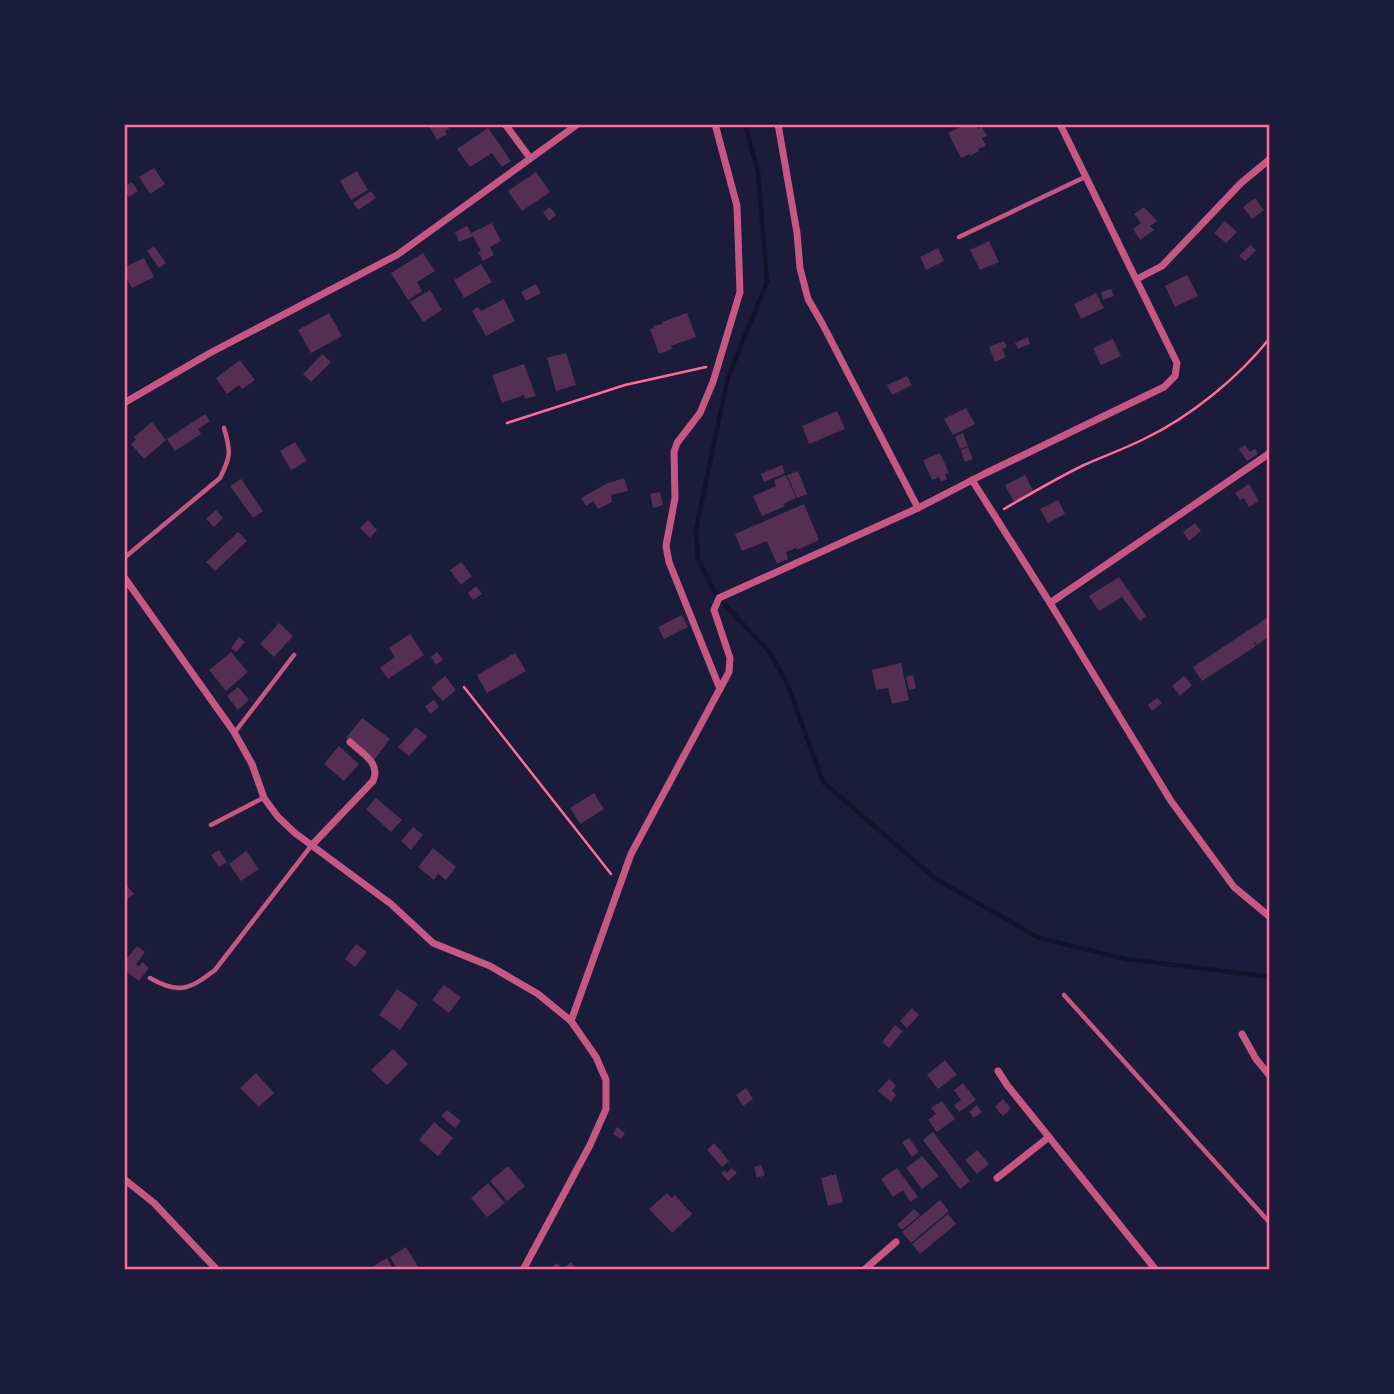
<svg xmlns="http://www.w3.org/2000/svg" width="1394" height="1394" font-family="Commissioner,sans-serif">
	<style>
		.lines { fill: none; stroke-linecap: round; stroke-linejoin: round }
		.stream { stroke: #12122b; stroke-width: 4.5 }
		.building { fill: #542f53 }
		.path { stroke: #ff6b9d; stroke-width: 2.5 }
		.service { stroke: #c65784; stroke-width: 4.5 }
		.minor { stroke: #c65784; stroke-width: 7 }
		.neatline { fill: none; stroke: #ff6b9d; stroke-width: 2.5 }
	</style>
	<rect width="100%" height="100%" fill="#1b1b3a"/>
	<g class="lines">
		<g class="stream">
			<path d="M717,597L698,559L696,529L728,377L767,282L758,172L745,124"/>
			<path d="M721,601L769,651L787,683L823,782L936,879L1039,938L1126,959L1270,977"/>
		</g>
	</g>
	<g class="building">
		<path d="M428,124H446L449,129L445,131L447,134L437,140Z"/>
		<path d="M966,124H975L978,129L982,127L987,136L982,138L986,146L978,149L979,151L970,156L969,154L961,158L948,133Z"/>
		<path d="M488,128L511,161L502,167L492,153L470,167L457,149Z"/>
		<path d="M154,168L165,184L150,194L139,177Z"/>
		<path d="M357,171L368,190L351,200L340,181Z"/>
		<path d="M536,172L550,192L522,211L508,191Z"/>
		<path d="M132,182L138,191L129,197L124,187Z"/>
		<path d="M371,191L376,198L358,210L353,203Z"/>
		<path d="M1255,198L1264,210L1252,219L1243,207Z"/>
		<path d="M550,207L556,215L549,221L543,212Z"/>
		<path d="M1144,207L1157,221L1150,226L1154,230L1140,240L1133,229L1141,223L1134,214Z"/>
		<path d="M1225,221L1237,232L1226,243L1214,233Z"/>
		<path d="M492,223L501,241L490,247L494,255L483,261L478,252L481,251L473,236L459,242L455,232L467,226L471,233Z"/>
		<path d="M989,241L999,262L980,270L970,250Z"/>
		<path d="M1250,245L1256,250L1245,261L1239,256Z"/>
		<path d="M154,246L166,263L159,268L147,251Z"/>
		<path d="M938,248L944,261L926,270L920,257Z"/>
		<path d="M423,253L435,271L417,282L422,291L408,300L391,273Z"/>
		<path d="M144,258L154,277L132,288L124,273V267Z"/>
		<path d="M481,264L492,282L464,298L454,280Z"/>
		<path d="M1187,275L1198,296L1175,307L1165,286Z"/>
		<path d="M536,284L541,293L526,301L521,292Z"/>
		<path d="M1111,289L1114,296L1103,300L1101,292Z"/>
		<path d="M430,290L442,310L423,322L410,302Z"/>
		<path d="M1096,293L1104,308L1081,319L1074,304Z"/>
		<path d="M504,299L515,321L486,336L472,311L478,307L481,311Z"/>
		<path d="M329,313L342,336L311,353L298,330Z"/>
		<path d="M687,313L696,337L671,346L672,349L659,354L650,329L654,328L653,326L663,324L662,322Z"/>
		<path d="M1028,337L1030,344L1018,349L1015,343Z"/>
		<path d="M1113,339L1121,356L1101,365L1093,348Z"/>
		<path d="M1004,341L1007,347L1002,349L1006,357L995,362L989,347Z"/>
		<path d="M566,353L576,385L556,391L547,358Z"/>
		<path d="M322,354L331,362L311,382L303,374Z"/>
		<path d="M240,360L255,380L242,389L239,385L227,394L216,378Z"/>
		<path d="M524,364L536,396L525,399L524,395L502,403L492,375Z"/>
		<path d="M907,376L912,385L892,395L887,385Z"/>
		<path d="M966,408L975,424L953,435L944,419Z"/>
		<path d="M837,411L845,429L809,444L802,426Z"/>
		<path d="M205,414L210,421L198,429L201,434L175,451L167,439Z"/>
		<path d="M152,422L166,440L144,459L131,444L136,440L134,437Z"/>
		<path d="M963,433L968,446L960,449L955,437Z"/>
		<path d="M295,442L307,461L291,470L280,451Z"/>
		<path d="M1245,445L1250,452L1255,449L1258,454L1247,461L1239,449Z"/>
		<path d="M968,447L973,459L965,462L961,450Z"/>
		<path d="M940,453L949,473L945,474L947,479L941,482L939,477L932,480L923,460Z"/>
		<path d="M782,465L785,473L764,482L761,474Z"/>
		<path d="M798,471L807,494L797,498L787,475Z"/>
		<path d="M786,475L796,498L783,504L785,506L762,516L753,496L776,486L774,480Z"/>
		<path d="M1025,475L1034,492L1014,502L1005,485Z"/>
		<path d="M624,478L628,491L611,495L612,502L598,509L593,501L586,506L581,498L608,483Z"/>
		<path d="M241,479L263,511L253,518L230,486Z"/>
		<path d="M1249,484L1259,501L1249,507L1244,498L1240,500L1235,493Z"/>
		<path d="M660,492L663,505L653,508L650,494Z"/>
		<path d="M1058,500L1065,514L1048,523L1040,509Z"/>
		<path d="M804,504L819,540L797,550L790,534L796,548L786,552L788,559L777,564L767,541L742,551L735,534Z"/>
		<path d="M216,510L223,518L214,527L206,519Z"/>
		<path d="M368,520L377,530L370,538L360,528Z"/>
		<path d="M1195,523L1201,531L1189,541L1183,532Z"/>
		<path d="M238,532L247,541L215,571L206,562Z"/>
		<path d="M461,562L472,576L461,585L450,570Z"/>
		<path d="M1119,577L1146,616L1140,621L1122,597L1099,611L1089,596Z"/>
		<path d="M476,586L482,594L473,600L468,593Z"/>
		<path d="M682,615L688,627L664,639L658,627Z"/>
		<path d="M1270,616V636L1257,645L1253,639L1256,646L1202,681L1193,667Z"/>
		<path d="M279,623L293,636L274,657L260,644Z"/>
		<path d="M410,634L424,655L388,679L380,668L395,657L389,648Z"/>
		<path d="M239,637L245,642L236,652L231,648Z"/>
		<path d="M231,652L248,672L226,691L209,670Z"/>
		<path d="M437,652L443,660L436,665L431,657Z"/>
		<path d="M515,653L526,671L487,693L477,675Z"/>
		<path d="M901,663L909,700L892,704L888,688L876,690L872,670Z"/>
		<path d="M913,675L916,688L909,690L906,677Z"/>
		<path d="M445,676L456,690L443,701L431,688Z"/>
		<path d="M1184,676L1192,685L1180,696L1172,686Z"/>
		<path d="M238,687L249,700L238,710L227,696Z"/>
		<path d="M1157,698L1162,703L1152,711L1148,705Z"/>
		<path d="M434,700L439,707L430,714L425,706Z"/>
		<path d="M362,718L390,739L374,760L346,738Z"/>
		<path d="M416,727L427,737L409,756L398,747Z"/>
		<path d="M339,746L359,764L344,781L324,764Z"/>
		<path d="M594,793L604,809L580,824L570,808Z"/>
		<path d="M376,798L402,820L391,832L366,809Z"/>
		<path d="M413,827L423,835L411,850L401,841Z"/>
		<path d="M433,848L456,867L446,880L438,874L434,880L418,867Z"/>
		<path d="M219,850L227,862L219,867L211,855Z"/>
		<path d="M246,851L259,869L241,881L229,864Z"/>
		<path d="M124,882L134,894L124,902Z"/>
		<path d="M356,944L367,952L355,967L345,959Z"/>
		<path d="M137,946L145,952L136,964L139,967L142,962L149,968L139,981L124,970V962Z"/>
		<path d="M444,985L461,997L449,1013L432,1000Z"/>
		<path d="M397,989L418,1004L400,1030L379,1015Z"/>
		<path d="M912,1008L919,1015L907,1028L900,1021Z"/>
		<path d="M895,1025L903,1031L889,1048L882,1042Z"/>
		<path d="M393,1049L408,1064L387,1085L371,1070Z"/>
		<path d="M945,1060L957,1075L938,1089L927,1075Z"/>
		<path d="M256,1073L274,1093L259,1107L240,1088Z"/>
		<path d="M889,1079L896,1086L892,1091L896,1095L891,1102L878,1091Z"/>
		<path d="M963,1083L976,1100L959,1112L954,1105L961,1100L954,1090Z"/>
		<path d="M746,1088L753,1099L743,1106L736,1095Z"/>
		<path d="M1003,1099L1011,1108L1003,1116L995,1107Z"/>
		<path d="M942,1101L955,1119L937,1132L928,1120L936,1114L931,1108Z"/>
		<path d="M977,1105L982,1112L974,1118L969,1112Z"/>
		<path d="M447,1110L461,1121L455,1128L441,1116Z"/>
		<path d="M434,1122L453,1138L438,1156L419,1140Z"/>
		<path d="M617,1127L625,1133L621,1139L613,1134Z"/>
		<path d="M933,1132L970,1181L960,1189L923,1140Z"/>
		<path d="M909,1138L919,1152L912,1157L902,1142Z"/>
		<path d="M714,1143L729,1161L722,1167L707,1150Z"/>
		<path d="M977,1150L989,1164L977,1174L965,1160Z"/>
		<path d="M922,1156L939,1176L922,1189L906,1168Z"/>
		<path d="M761,1165L765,1175L757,1178L754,1167Z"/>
		<path d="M508,1166L525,1186L507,1201L490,1181Z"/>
		<path d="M732,1168L737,1173L728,1181L721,1173L725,1170L727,1173Z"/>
		<path d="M897,1168L918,1197L910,1202L903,1190L893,1197L881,1179Z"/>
		<path d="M836,1174L843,1202L828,1206L821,1178Z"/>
		<path d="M488,1183L505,1203L487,1217L471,1198Z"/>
		<path d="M667,1193L672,1198L675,1195L692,1214L672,1233L649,1209Z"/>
		<path d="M940,1200L949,1211L911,1243L902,1232Z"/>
		<path d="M914,1209L920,1215L902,1230L897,1225Z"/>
		<path d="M948,1214L956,1224L920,1254L912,1244Z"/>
		<path d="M406,1247L419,1268L416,1270H398L390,1257Z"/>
		<path d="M387,1258L394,1270H366Z"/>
		<path d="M571,1262L577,1270H548L557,1263L562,1269Z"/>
	</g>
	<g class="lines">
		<g class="path">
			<path d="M507,423L625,385L706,367"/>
			<path d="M1004,509C1030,494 1057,478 1084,465C1104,456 1124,449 1144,439C1190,417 1238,378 1270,338"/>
			<path d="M464,687L611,874"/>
		</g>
		<g class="service">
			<path d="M959,237L1085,177"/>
			<path d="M124,558L220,478C231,456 231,452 224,428"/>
			<path d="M235,732L294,655"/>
			<path d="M211,825L263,798"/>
			<path d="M150,978C179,995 190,989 215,970L311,846"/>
			<path d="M1064,995L1270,1223"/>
		</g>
		<g class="minor">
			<path d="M505,124L530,158"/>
			<path d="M715,124L737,206L740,292L713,382L700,413L677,443L674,452L675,498L666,546L669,562L720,689"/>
			<path d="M778,124L797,233L800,268L808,299L823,325L918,508"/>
			<path d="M1137,279L1162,266L1241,183L1270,159"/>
			<path d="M124,403L210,353L397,255L578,124"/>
			<path d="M972,480L1050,603L1171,801L1234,887L1270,917"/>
			<path d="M124,577L234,732L252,764L264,798L278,817L295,833L391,904L433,943L490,966L538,994L571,1021"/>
			<path d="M1050,603L1270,453"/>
			<path d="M312,845L373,781C381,763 363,754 350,742"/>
			<path d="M1242,1034L1256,1059L1270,1076"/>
			<path d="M998,1071L1007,1085L1156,1270"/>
			<path d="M997,1178L1049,1137"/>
			<path d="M124,1179L154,1203L217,1270"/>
			<path d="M523,1270L590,1145L606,1109V1080L596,1057L571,1021L631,854L729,672L730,658L714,610L719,598L918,508L984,474L1164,387L1175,376L1177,363L1060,124"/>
			<path d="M864,1270L896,1242"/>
		</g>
	</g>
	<rect width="1394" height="1394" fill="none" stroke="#1b1b3a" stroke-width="252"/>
	<rect x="126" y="126" width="1142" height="1142" class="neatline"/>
</svg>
